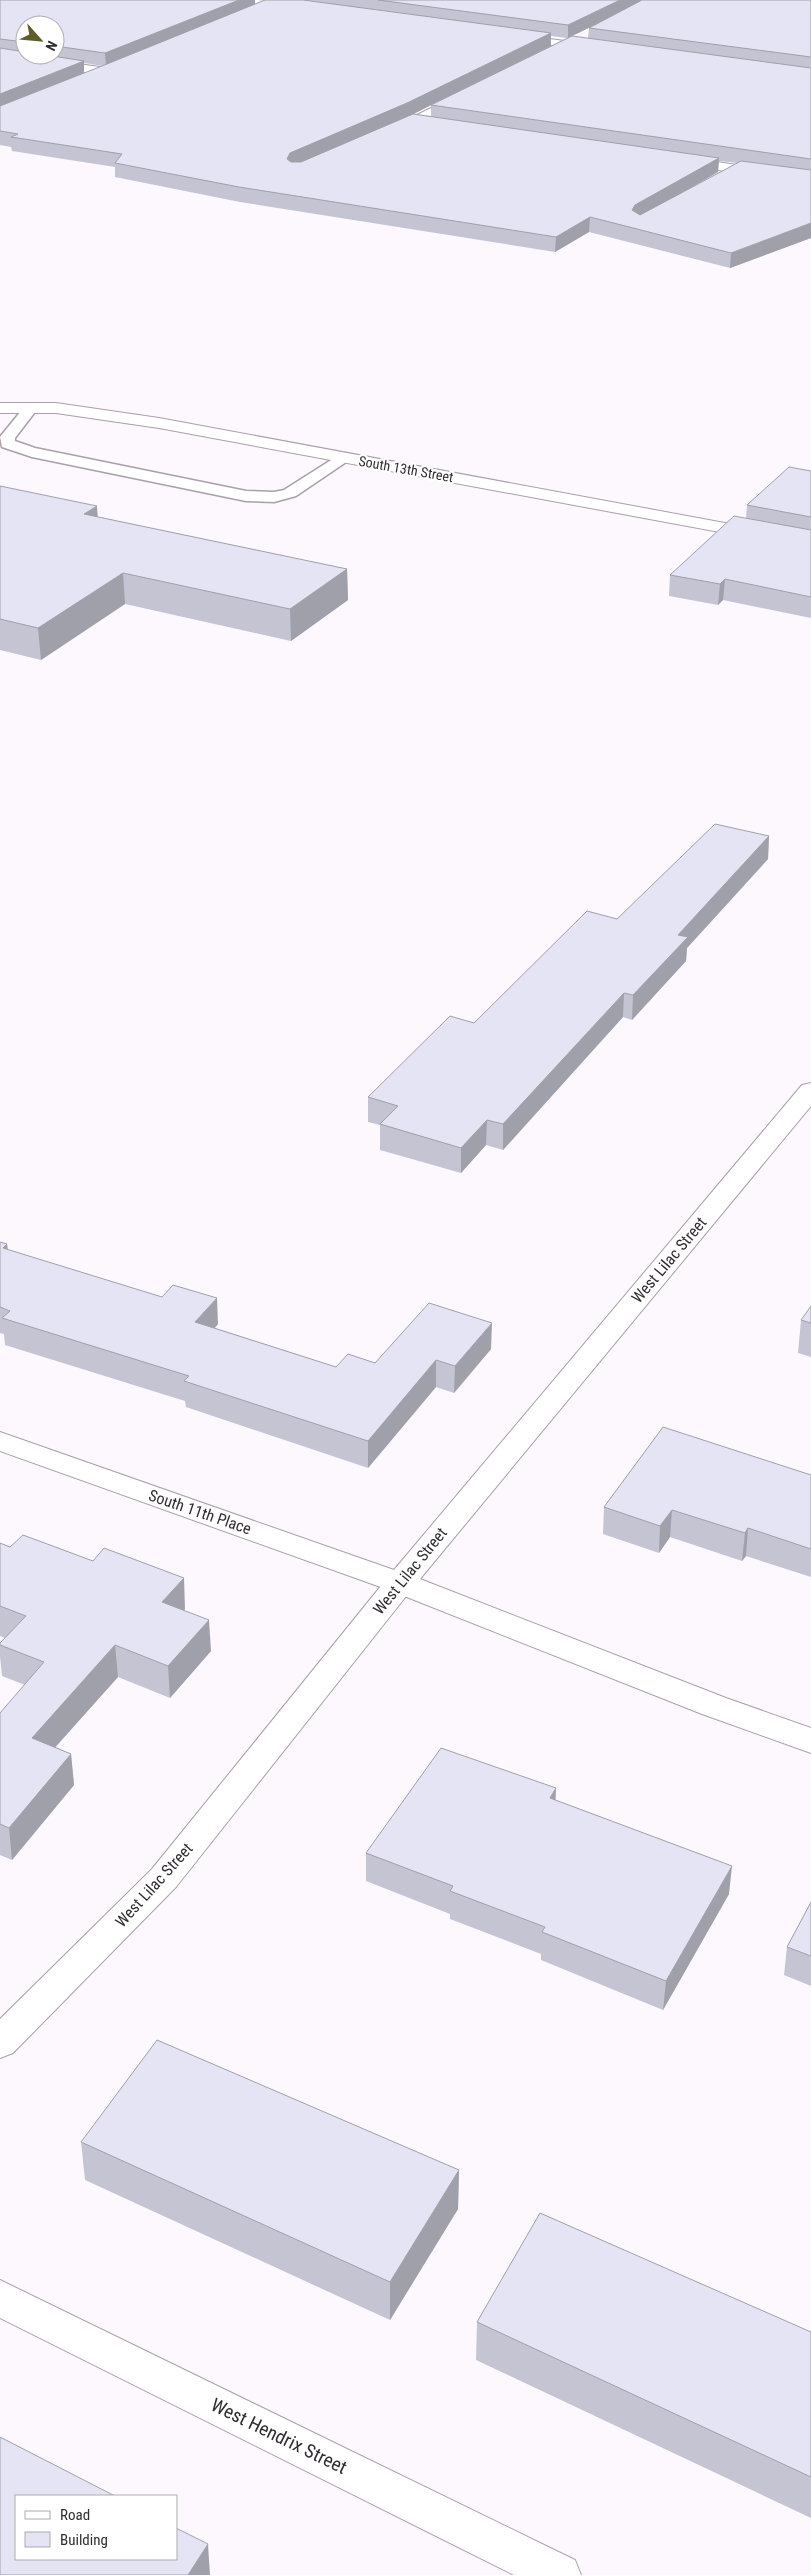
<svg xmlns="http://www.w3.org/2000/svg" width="811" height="2575" font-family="'Roboto Condensed',sans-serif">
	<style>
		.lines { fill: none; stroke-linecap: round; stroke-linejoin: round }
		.service-casing { stroke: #aa9faa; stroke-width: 3 }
		.minor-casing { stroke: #aa9faa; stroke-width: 2 }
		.tertiary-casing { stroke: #aa9faa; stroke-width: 2 }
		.service { fill: #fff; fill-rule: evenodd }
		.minor { fill: #fff; fill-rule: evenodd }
		.tertiary { fill: #fff; fill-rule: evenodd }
		.wall { fill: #c4c4d2; fill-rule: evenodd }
		.shaded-wall { fill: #a0a0ab }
		.building { fill: #e4e4f4; stroke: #a0a0ab }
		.labels { text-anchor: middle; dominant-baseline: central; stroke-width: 4.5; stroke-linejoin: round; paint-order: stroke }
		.far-street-label { font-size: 14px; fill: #312c31; stroke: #fff }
		.street-label { font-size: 16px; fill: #312c31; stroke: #fff }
		.near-street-label { font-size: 19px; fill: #312c31; stroke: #fff }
	</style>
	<rect width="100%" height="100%" fill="#fdf8fd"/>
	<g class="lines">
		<g class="service-casing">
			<path id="service" d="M31,404L38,408L15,438V441L35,448L246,491L274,492L284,490L339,455L344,453L352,458L296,496L274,502L246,501L32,457L2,447L0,437L26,405Z"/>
		</g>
		<g class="minor-casing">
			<g id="minor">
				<path d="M241,0C255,0 292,0 302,7L297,10L246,3Z"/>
				<path d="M513,34L594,45L600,48L594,51L509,39L507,37Z"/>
				<path d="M0,53L107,68L113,72L107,76L0,59Z"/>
				<path d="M465,91L471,95L469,98L395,134L391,135L385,131Z"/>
				<path d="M683,157L811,176V184L678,164L677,161L678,158Z"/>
				<path d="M811,1083V1106L420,1579L726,1698L811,1728V1753L702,1714L389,1590L0,1451V1432L394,1570L802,1085Z"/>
				<path d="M0,2280L575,2560L581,2575H514L0,2318Z"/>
			</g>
		</g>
		<g class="tertiary-casing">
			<g id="tertiary">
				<path d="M0,403H56L159,418L811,539V549L159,428L56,413H0Z"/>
				<path d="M400,1573L411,1576L416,1583L411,1590L176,1887L13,2053L0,2058V2019L152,1869L389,1576Z"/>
			</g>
		</g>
		<use href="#service" class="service"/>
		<use href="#minor" class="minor"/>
		<use href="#tertiary" class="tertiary"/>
	</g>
	<g class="wall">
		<path d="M0,0H255V4L265,0H811V238L730,268L589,232L555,252L240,202L115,177V167L12,151L11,147L0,145ZM25,25H55V55H25ZM595,25L589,28L588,38L572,36ZM551,36L567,38L551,46ZM84,63L103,66L84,73ZM431,105V116L414,114ZM719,161L737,163L681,194L718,172Z"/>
		<path d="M811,471V618L723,600L718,605L669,596L670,575L746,518L747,505Z"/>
		<path d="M0,486L98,517L347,569L348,600L291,641L125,604L41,660L0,650Z"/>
		<path d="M769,836L768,859L687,948L686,961L632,1020L623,1017L503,1150L486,1145L461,1173L380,1150V1125L368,1122V1097L474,1023L617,919Z"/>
		<path d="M0,1242L7,1244L8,1250L218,1324L215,1328L336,1367L491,1349L454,1393L436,1387L368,1468L186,1407L185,1401L5,1345L4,1334L0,1333Z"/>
		<path d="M811,1306V1357L798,1353L801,1320Z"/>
		<path d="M811,1475V1577L746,1556L742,1561L670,1537L659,1553L603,1534L604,1507Z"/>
		<path d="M0,1543L185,1609L184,1610L211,1651L170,1698L118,1677L55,1747L71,1754L74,1785L12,1860L0,1855V1713L25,1685L2,1676L0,1656V1643L5,1638L0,1636Z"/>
		<path d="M555,1800L729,1894L663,2010L541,1960V1954L450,1919V1914L366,1881V1853Z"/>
		<path d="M811,1902V1986L784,1975L787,1947Z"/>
		<path d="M81,2142L459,2170L458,2209L390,2320L85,2180Z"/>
		<path d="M477,2322L811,2332V2518L476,2360Z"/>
	</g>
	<g class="shaded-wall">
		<path d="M239,0H255V6L106,66L105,53Z"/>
		<path d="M620,0H645L568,38V25Z"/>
		<path d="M551,33V46L407,117L290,167L287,159L290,153Z"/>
		<path d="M84,61V74L0,108V94Z"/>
		<path d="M719,158L718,172L634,220L632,210L635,205Z"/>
		<path d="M590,217L589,232L555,252L556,237Z"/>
		<path d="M811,223V238L730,268L731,253Z"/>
		<path d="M97,506L99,536L84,514Z"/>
		<path d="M347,569L348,600L291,641L290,609Z"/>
		<path d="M123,573L125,604L41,660L38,628Z"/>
		<path d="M725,579L723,600L718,605L720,584Z"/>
		<path d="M769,836L768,859L687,948L686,961L632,1020L633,995L678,935Z"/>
		<path d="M624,993L623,1017L503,1150V1124Z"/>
		<path d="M487,1120L486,1145L461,1173V1148Z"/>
		<path d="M7,1244L10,1270L3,1248Z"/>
		<path d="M217,1298L218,1324L196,1348L195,1322Z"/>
		<path d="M492,1323L491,1349L454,1393L455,1366Z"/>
		<path d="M436,1360V1387L368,1468V1441Z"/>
		<path d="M672,1510L670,1537L659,1553L660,1526Z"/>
		<path d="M748,1528L746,1556L742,1561L745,1533Z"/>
		<path d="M184,1578L185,1609L164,1633L162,1602Z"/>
		<path d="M209,1620L211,1651L170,1698L168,1666Z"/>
		<path d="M115,1645L118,1677L35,1770L32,1738Z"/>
		<path d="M71,1754L74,1785L12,1860L9,1828Z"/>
		<path d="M556,1788L555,1816L550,1798Z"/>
		<path d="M732,1866L729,1894L663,2010L666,1981Z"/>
		<path d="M459,2170L458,2209L390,2320V2282Z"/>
		<path d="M208,2544L210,2575H188Z"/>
	</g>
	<g class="building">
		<path d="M0,0H239L105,53L55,46V25H25V42L0,39Z"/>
		<path d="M265,0H303L551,33L407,103L290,153L287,159L291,162H301L413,114L719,158L635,205L632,210L640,215L741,161L811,170V223L731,253L590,217L556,237L239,187L115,163L122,154L11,137L18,134L0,131V106L107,64Z"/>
		<path d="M378,0H620L568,25Z"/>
		<path d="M642,0H811V57L589,28Z"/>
		<path d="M572,36L811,68V159L431,105Z"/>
		<path d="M0,48L25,52V55H46L84,61L0,94Z"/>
		<path d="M789,467L811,471V517L747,505Z"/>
		<path d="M0,486L97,506L84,514L347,569L290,609L123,573L38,628L0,619Z"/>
		<path d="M734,516L811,530V597L725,579L720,584L670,575Z"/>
		<path d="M715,824L769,836L678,935L688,937L633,995L624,993L503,1124L487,1120L461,1148L380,1124L398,1106L368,1097L450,1016L474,1023L587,911L617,919Z"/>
		<path d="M0,1242L7,1244L3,1248L162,1297L173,1285L217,1298L195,1322L336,1367L348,1354L375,1363L429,1303L492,1323L455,1366L436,1360L368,1441L184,1381L189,1376L2,1318L10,1311L0,1307Z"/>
		<path d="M811,1306V1323L801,1320Z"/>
		<path d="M663,1427L811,1475V1549L748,1528L745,1533L672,1510L660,1526L604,1507Z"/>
		<path d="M23,1535L93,1561L104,1548L184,1578L162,1602L209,1620L168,1666L115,1645L32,1738L71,1754L9,1828L0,1824V1713L44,1662L0,1645V1643L26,1616L0,1606V1543L10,1547Z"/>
		<path d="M441,1748L556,1788L550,1798L732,1866L666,1981L542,1932L545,1927L450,1891L453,1886L366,1853Z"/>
		<path d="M811,1902V1956L787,1947Z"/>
		<path d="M157,2040L459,2170L390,2282L81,2142Z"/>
		<path d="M540,2213L811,2332V2477L477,2322Z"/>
		<path d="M0,2437L115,2496H16V2559H176V2528L208,2544L188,2575H0Z"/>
	</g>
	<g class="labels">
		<g class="far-street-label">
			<text transform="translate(406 469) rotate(10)">South 13th Street</text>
		</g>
		<g class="street-label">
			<text transform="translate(669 1260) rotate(-50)">West Lilac Street</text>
			<text transform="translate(200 1512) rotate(19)">South 11th Place</text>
			<text transform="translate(410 1571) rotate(-51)">West Lilac Street</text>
			<text transform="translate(154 1885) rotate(-48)">West Lilac Street</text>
		</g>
		<g class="near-street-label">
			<text transform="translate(279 2436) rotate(26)">West Hendrix Street</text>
		</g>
	</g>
	<rect x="15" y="2495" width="162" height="65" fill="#ffffff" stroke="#adabad"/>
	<rect x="25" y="2511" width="25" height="8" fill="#ffffff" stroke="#adabad"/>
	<text x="60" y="2520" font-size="15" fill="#312c31">Road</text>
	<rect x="25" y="2532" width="25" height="15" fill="#e4e4f4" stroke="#adabad"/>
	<text x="60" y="2545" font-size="15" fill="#312c31">Building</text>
	<g transform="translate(40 40) rotate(117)"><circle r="24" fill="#ffffff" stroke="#adabad"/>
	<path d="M0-4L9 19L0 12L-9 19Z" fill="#5e5d29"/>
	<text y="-8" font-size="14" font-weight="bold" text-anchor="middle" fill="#312c31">N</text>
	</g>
</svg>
